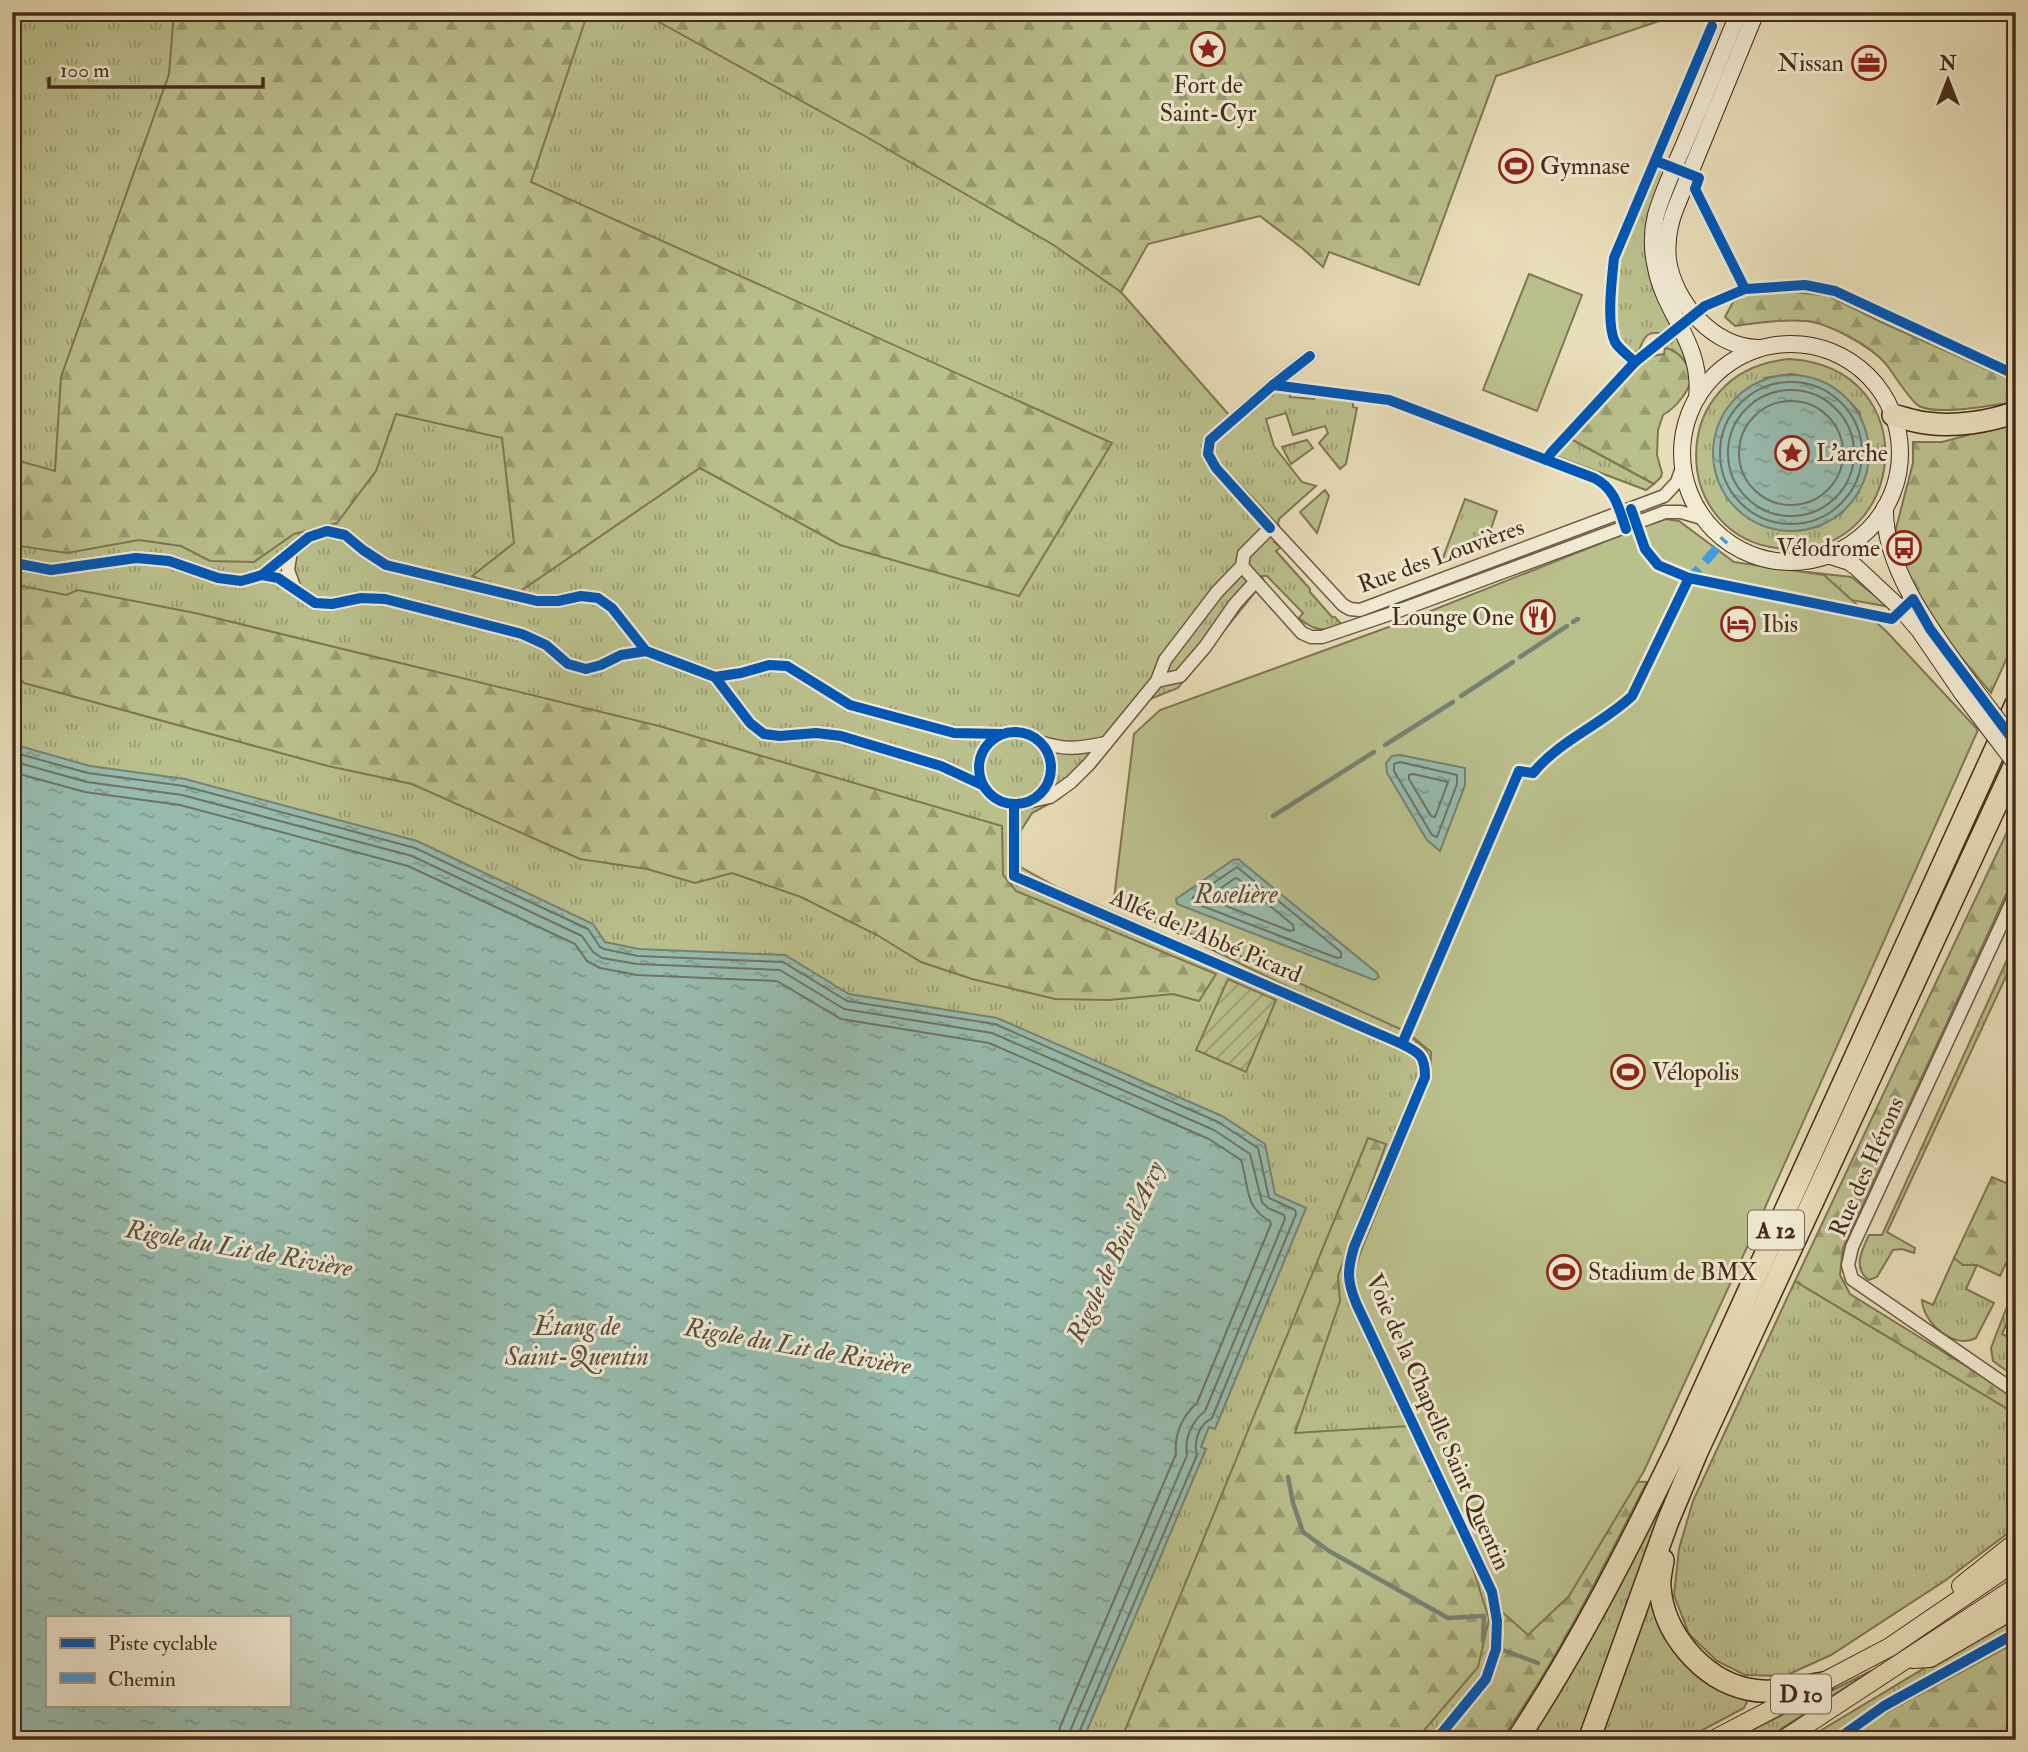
<svg xmlns="http://www.w3.org/2000/svg" width="2028" height="1752" font-family="'IM FELL Double Pica',serif">
	<style>
		.grass { fill: url(#grass-tufts); stroke: #807654; stroke-width: 2; fill-rule: evenodd }
		.forest { fill: url(#forest-firs); stroke: #807654; stroke-width: 2 }
		.garden { fill: url(#garden-furrows); stroke: #807654; stroke-width: 2 }
		.pitch { fill: #bac08c; stroke: #807654; stroke-width: 2 }
		.water { fill: url(#water-ripples); stroke: #778273; stroke-width: 2; fill-rule: evenodd }
		.lines { fill: none; stroke-linecap: round; stroke-linejoin: round }
		.shore { stroke: #6e7464; stroke-width: 2 }
		.stream { stroke: #778273; stroke-width: 4.5 }
		.street-casing { stroke: #6e5842; stroke-width: 15 }
		.secondary-casing { stroke: #462b1b; stroke-width: 18 }
		.primary-casing { stroke: #462b1b; stroke-width: 20 }
		.highway-casing { stroke: #462b1b; stroke-width: 24 }
		.street { stroke: #f0ead2; stroke-width: 12 }
		.secondary { stroke: #f0ead2; stroke-width: 16 }
		.primary { stroke: #e8deb9; stroke-width: 18 }
		.highway { stroke: #e8deb9; stroke-width: 21 }
		.secondary-bridge-casing { stroke: #462b1b; stroke-width: 18; stroke-linecap: butt }
		.secondary-bridge { stroke: #f0ead2; stroke-width: 16 }
		.quiet { stroke: #409cdf; stroke-width: 9; stroke-dasharray: 18 9; stroke-linecap: butt }
		.cycleway-casing { stroke: #f0ead2; stroke-width: 15 }
		.cycleway { stroke: #0057b8; stroke-width: 10 }
		.labels { text-anchor: middle; dominant-baseline: central; stroke-width: 6; stroke-linejoin: round; paint-order: stroke }
		.shield { fill: #f0ead2; stroke: #796452; stroke-width: 2 }
		.shield-label { font-size: 23px; font-weight: bold; fill: #462b1b }
		.poi-label { font-size: 24px; fill: #462b1b; stroke: #f0ead2; text-anchor: start }
		.street-label { font-size: 24px; fill: #462b1b; stroke: #f0ead2 }
		.water-label { font-size: 26px; font-style: italic; fill: #5a4f40; stroke: #f0ead2 }
	</style>
	<defs>
		<pattern id="grass-tufts" width="24" height="20" patternUnits="userSpaceOnUse" patternTransform="scale(1.75)"><rect width="24" height="20" fill="#bac08c"/><path d="M3 7l-1-3M5 7V3M7 7l1-3M15 17l-1-3M17 17v-4M19 17l1-3" fill="none" stroke="#999c72"/></pattern>
		<pattern id="forest-firs" width="22" height="20" patternUnits="userSpaceOnUse" patternTransform="scale(1.75)"><rect width="22" height="20" fill="#bac08c"/><path d="M5 1l3.5 6h-7zM16 11l3.5 6h-7z" fill="#999c72"/></pattern>
		<pattern id="garden-furrows" width="10" height="10" patternUnits="userSpaceOnUse" patternTransform="scale(1.75)"><rect width="10" height="10" fill="#bac08c"/><path d="M-1 1l2-2M0 10L10 0M9 11l2-2" fill="none" stroke="#999c72"/></pattern>
		<pattern id="water-ripples" width="26" height="14" patternUnits="userSpaceOnUse" patternTransform="scale(1.75)"><rect width="26" height="14" fill="#97bcae"/><path d="M2 4q2-2 4 0t4 0M15 11q2-2 4 0t4 0" fill="none" stroke="#7d998d"/></pattern>
	</defs>
	<rect width="100%" height="100%" fill="#e8deb9"/>
	<filter id="stains"><feTurbulence type="fractalNoise" baseFrequency=".00286" numOctaves="4"/><feColorMatrix values="0 0 0 0 .2 0 0 0 0 .09 0 0 0 0 .02 0 0 0 .5 -.17"/></filter>
	<radialGradient id="worn" r=".72"><stop offset=".6" stop-color="#630" stop-opacity="0"/><stop offset="1" stop-color="#630" stop-opacity=".3"/></radialGradient>
	<g class="grass">
		<path d="M12,12H645L1063,230L1121,292L1236,423L1275,389L1289,390L1290,397L1314,399L1316,394L1353,398V407L1357,408L1346,464L1340,469L1319,443L1328,433L1325,426L1293,435L1286,413L1266,419L1274,446L1302,482L1316,486L1279,519L1278,524L1282,533L1274,542L1281,547L1276,551L1310,589V592L1332,617H1335L1342,625C1326,633 1312,630 1299,618L1303,613L1267,576H1261L1264,581L1178,688L1150,699L1094,768L1060,798L1032,813L1020,832L1017,865L1062,890L1323,1004L1114,902L1631,575L1501,1088L1410,1045L1428,1058L1496,1584V1740H12ZM47,1617H289V1705H47Z"/>
		<path d="M1658,166L1668,170C1661,190 1651,211 1647,232C1639,270 1663,300 1678,333C1684,346 1688,361 1693,374L1673,350L1665,348L1671,339L1665,330L1660,333C1635,330 1647,358 1629,351C1616,346 1615,330 1615,319C1614,301 1614,283 1617,265C1622,234 1645,195 1658,166Z"/>
		<path d="M1790,359C1927,368 1908,555 1786,549C1668,543 1663,369 1790,359ZM1791,374C1826,380 1837,386 1860,413L1859,492L1842,513L1818,527L1764,378Z"/>
		<path d="M1571,439L1654,484L1646,490L1556,456Z"/>
		<path d="M1307,440L1313,448L1291,464L1282,447Z"/>
		<path d="M1465,499L1497,511L1485,546L1441,563Z"/>
		<path d="M1807,572L1851,577L1890,607L1801,591L1803,575Z"/>
		<path d="M2011,951L2016,952V955L1887,1232L1915,1248L1914,1253L1902,1249L1893,1250L1877,1277L1869,1280C1852,1268 1862,1250 1869,1235H1882Z"/>
		<path d="M1954,1258L1963,1265H1977L1966,1289L1994,1303L1976,1338C1954,1350 1923,1323 1922,1300L1933,1305Z"/>
		<path d="M1795,1281L2016,1414V1527L1946,1580L1831,1655L1785,1676L1745,1675L1717,1661L1689,1634L1674,1595L1679,1549L1693,1501Z"/>
		<path d="M2006,1309L2012,1311L2002,1334L2016,1341L2015,1374H2011L1993,1361L1991,1348Z"/>
		<path d="M1673,1483L1580,1740H1528L1665,1492Z"/>
		<path d="M1649,1592L1659,1617L1748,1700L1744,1708L1684,1740H1599Z"/>
		<path d="M2016,1613V1629L1888,1699L1829,1740H1805Z"/>
		<path d="M1871,1671L1764,1740H1732Z"/>
	</g>
	<g class="forest">
		<path d="M174,12H588L531,182L1112,443L1019,596L840,545L700,468L516,594L472,576L514,543L502,438L396,414L376,471L337,523L294,534L254,562L210,561L181,546L139,540L67,553L12,545V459L55,471L61,377L169,74Z"/>
		<path d="M641,12H1500L1501,14L1504,12H1686L1496,76L1419,285L1329,252L1323,267L1302,248L1260,216L1148,244L1121,292L1052,244L863,135Z"/>
		<path d="M1794,292L1829,296L1881,322L2016,382V402C1993,405 1938,416 1919,406C1911,402 1893,373 1886,364C1871,346 1828,323 1806,321C1782,319 1758,323 1735,326L1725,317L1733,302L1746,295Z"/>
		<path d="M1665,348C1680,351 1685,362 1693,374C1690,390 1677,407 1663,415L1658,430L1657,455L1662,473L1661,477L1654,484L1571,439L1626,379L1651,356L1664,354Z"/>
		<path d="M2016,422V638L1991,693L1932,623L1902,565L1895,532L1913,463V442H1942Z"/>
		<path d="M12,571L18,573L22,586L66,595L78,590L195,613L659,726L1002,826L1003,875L1016,891L1216,974L1199,1001L1173,994L1109,1000L1055,999L972,979L921,962L877,935L801,897L732,873L695,883L647,869L580,859L412,784L328,766L24,683L12,671Z"/>
		<path d="M2016,813V873L1843,1248L1840,1275L1850,1294L2016,1397V1414L1795,1281Z"/>
		<path d="M1438,970L1614,1481L1647,1482C1602,1570 1558,1659 1501,1740H1444L1483,1688L1501,1631L1355,1269L1359,1253L1430,1079C1431,1054 1430,1051 1410,1036Z"/>
		<path d="M1368,1138L1386,1144L1338,1276L1340,1301L1295,1433L1409,1426L1468,1553L1489,1619L1478,1667L1416,1740H1121Z"/>
		<path d="M2010,1175L2016,1177L2009,1195L2016,1199V1242L2000,1276L1977,1265H1963L1954,1258L1992,1177L2006,1183Z"/>
		<path d="M2016,1642V1740H1846L1878,1717Z"/>
	</g>
	<path class="garden" d="M1228,979L1276,1000L1246,1072L1196,1050Z"/>
	<g class="pitch">
		<path d="M1529,274L1582,295L1537,411L1483,390Z"/>
		<path d="M1325,490L1329,496L1317,533L1300,512Z"/>
		<path d="M1666,519L1679,521L1734,562L1824,575L1887,632L1978,730L1759,1221L1644,1471L1569,1596L1528,1635L1492,1603L1356,1291L1355,1269L1361,1251L1430,1079L1431,1052L1407,1032L1114,899L1134,734L1160,710L1408,620L1634,530Z"/>
	</g>
	<g class="water">
		<circle cx="1791" cy="453" r="78"/>
		<path d="M12,744L90,766L185,779L417,841L593,924L605,942L639,949L785,955L849,994L997,1018L1222,1116L1265,1144L1275,1194L1306,1208L1215,1429L1209,1427L1201,1447L1206,1449L1083,1740H12ZM47,1617H289V1705H47Z"/>
		<path d="M1400,755L1465,768V785L1440,851L1427,840L1387,773L1386,763L1392,756Z"/>
		<path d="M1238,859L1377,973L1379,977L1374,980L1177,904L1176,899L1233,860Z"/>
	</g>
	<g class="lines">
		<g class="shore">
			<circle cx="1791" cy="453" r="71"/>
			<circle cx="1791" cy="453" r="63"/>
			<circle cx="1791" cy="453" r="52"/>
			<path d="M12,752L88,773L184,786L415,848L588,929L600,947L604,949L638,956L783,962L847,1001L995,1024L1218,1122L1258,1148L1269,1198L1295,1210L1296,1214L1212,1418C1199,1425 1193,1441 1197,1455L1078,1735L1077,1740"/>
			<path d="M12,761L87,782L182,795L412,856L582,936L593,952L602,958L637,964L780,970L844,1009L992,1033L1214,1130L1250,1154L1262,1202L1268,1208L1284,1215L1285,1219L1205,1411C1192,1421 1184,1439 1187,1455L1070,1731L1068,1740"/>
			<path d="M1400,762L1457,775V784L1437,837L1432,835L1394,771V764Z"/>
			<path d="M12,772L85,792L180,805L408,866L575,944L587,961L600,968L637,975L777,981L841,1019L989,1043L1209,1139L1241,1160C1249,1185 1244,1208 1270,1221L1271,1224L1197,1403C1182,1416 1174,1435 1176,1454L1060,1727L1058,1740"/>
			<path d="M1413,774L1448,782L1435,817L1431,816L1409,779V775Z"/>
			<path d="M1237,867L1341,952V957L1337,958L1192,902L1193,897Z"/>
			<path d="M1237,878L1293,925L1294,930L1290,931L1211,900V895L1234,879Z"/>
		</g>
		<g class="stream">
			<path d="M1573,622L1578,619"/>
			<path d="M1520,657L1567,626"/>
			<path d="M1461,696L1513,662"/>
			<path d="M1385,745L1453,702"/>
			<path d="M1273,816L1374,752"/>
			<path d="M1288,1477L1293,1503L1303,1532L1329,1551L1448,1618L1484,1616L1483,1641"/>
			<path d="M1503,1650L1538,1663"/>
		</g>
		<g class="street-casing">
			<g id="street">
				<path d="M1310,356L1273,385L1210,440L1208,454L1216,468L1343,605L1350,609L1360,610L1664,496L1677,482L1683,465"/>
				<path d="M291,551L288,570L295,589"/>
				<path d="M12,559L20,564L51,570L136,558L169,561L218,578L241,581L262,575L278,578L315,603L332,604L361,598L385,599L522,634L546,645L568,664L586,669L601,665L621,655L646,651"/>
				<path d="M1242,566L1302,633L1311,637H1322L1390,614L1665,512H1681L1705,519"/>
				<path d="M262,575L309,537L327,531L345,535L363,550L386,565L537,601H558L581,596L598,598L612,608L646,651L715,677L741,673L769,665L787,666L850,705L954,733L1002,734"/>
				<path d="M715,677L750,723L764,734L780,736L816,733L841,736L941,766L982,785"/>
				<path d="M1157,681L1180,676L1205,647L1235,604L1255,582"/>
				<circle cx="1015" cy="768" r="36"/>
				<path d="M1040,742C1067,751 1079,748 1106,743"/>
				<path d="M1032,801L1050,797L1071,782L1089,764L1157,681L1165,660L1217,592L1242,566L1244,554L1270,528"/>
				<path d="M1014,805V876L1402,1044C1420,1053 1425,1056 1425,1077L1354,1247C1347,1271 1347,1280 1356,1303L1492,1592L1497,1621L1496,1649L1486,1679L1436,1740"/>
				<path d="M2016,893L1852,1247L1848,1265L1852,1279L2016,1392"/>
			</g>
		</g>
		<g class="secondary-casing">
			<g id="secondary">
				<path d="M1756,12L1676,207C1669,224 1666,241 1668,260C1674,302 1713,347 1758,348"/>
				<circle cx="1791" cy="453" r="109"/>
				<path d="M1697,398C1703,344 1665,315 1656,268C1652,251 1652,231 1656,215C1663,190 1676,164 1686,140C1704,98 1721,55 1739,12"/>
				<path d="M1885,507C1883,568 1934,634 1968,681"/>
				<path d="M1827,555L1849,562L1856,567L1901,609L1919,630L1962,693"/>
			</g>
		</g>
		<g class="primary-casing">
			<g id="primary">
				<path d="M1961,1586L2016,1542"/>
				<path d="M1913,1659L1930,1658L2016,1608"/>
				<path d="M1713,1740L1890,1647L2016,1561"/>
				<path d="M1783,1740L2016,1587"/>
			</g>
		</g>
		<g class="highway-casing">
			<g id="highway">
				<path d="M1893,415C1904,418 1915,422 1926,423C1955,427 1989,422 2016,412"/>
				<path d="M1663,1560C1662,1569 1659,1578 1660,1587C1663,1633 1702,1679 1747,1689C1771,1695 1799,1687 1823,1683"/>
				<path d="M1517,1740C1579,1646 1629,1547 1678,1446L2016,704"/>
				<path d="M1589,1740L1668,1521L1697,1452L2016,762"/>
			</g>
		</g>
		<use href="#street" class="street"/>
		<use href="#secondary" class="secondary"/>
		<use href="#primary" class="primary"/>
		<use href="#highway" class="highway"/>
		<g class="secondary-bridge-casing">
			<g id="secondary-bridge">
				<path d="M1968,681L2016,744"/>
				<path d="M1962,693L2016,764"/>
			</g>
		</g>
		<use href="#secondary-bridge" class="secondary-bridge"/>
		<path class="quiet" d="M1687,582L1725,539"/>
		<g class="cycleway-casing">
			<g id="cycleway">
				<path d="M1656,161L1699,178L1695,189L1745,289"/>
				<path d="M1635,362C1629,356 1619,349 1615,342C1606,324 1612,278 1614,258L1712,26"/>
				<path d="M1273,385L1389,400L1594,478C1615,488 1619,509 1626,529"/>
				<path d="M1546,460L1551,453L1635,362L1705,306L1745,289L1805,285L1835,291L2016,375"/>
				<path d="M1631,509L1645,549L1658,565L1689,578L1892,619L1913,599L1930,629L2016,744"/>
				<path d="M1270,528L1216,468L1208,454L1210,440L1273,385L1310,356"/>
				<path d="M12,559L20,564L51,570L136,558L169,561L218,578L241,581L262,575L278,578L315,603L332,604L361,598L385,599L522,634L546,645L568,664L586,669L601,665L621,655L646,651"/>
				<path d="M262,575L309,537L327,531L345,535L363,550L386,565L537,601H558L581,596L598,598L612,608L646,651L715,677L741,673L769,665L787,666L850,705L954,733L1002,734"/>
				<path d="M715,677L750,723L764,734L780,736L816,733L841,736L941,766L982,785"/>
				<circle cx="1015" cy="768" r="36"/>
				<path d="M1014,805V876L1402,1044C1420,1053 1425,1056 1425,1077L1354,1247C1347,1271 1347,1280 1356,1303L1492,1592L1497,1621L1496,1649L1486,1679L1436,1740"/>
				<path d="M1402,1044L1519,771L1533,773C1560,740 1601,725 1632,696L1689,578"/>
				<path d="M1836,1740L1884,1706L2016,1633"/>
			</g>
		</g>
		<use href="#cycleway" class="cycleway"/>
	</g>
	<defs>
		<g id="sight-ring" transform="scale(1.75)"><circle r="9.5" fill="#f0ead2" stroke="#8f2418" stroke-width="1.5"/><path d="M0-6L1.8-2.2L6-1.7L2.9 1.2L3.7 5.4L0 3.3L-3.7 5.4L-2.9 1.2L-6-1.7L-1.8-2.2Z" fill="#8f2418"/></g>
		<g id="office-ring" transform="scale(1.75)"><circle r="9.5" fill="#f0ead2" stroke="#8f2418" stroke-width="1.5"/><path d="M-6-3h4V-5.5h4V-3h4V5H-6ZM-1-4.5V-3h2v-1.5ZM-6 0V1H6V0Z" fill="#8f2418"/></g>
		<g id="stadium-ring" transform="scale(1.75)"><circle r="9.5" fill="#f0ead2" stroke="#8f2418" stroke-width="1.5"/><path d="M0-5a6.5 5 0 1 0 0 10a6.5 5 0 1 0 0-10ZM-3.5-1.8h7v3.6h-7Z" fill="#8f2418"/></g>
		<g id="bus-ring" transform="scale(1.75)"><circle r="9.5" fill="#f0ead2" stroke="#8f2418" stroke-width="1.5"/><path d="M-5-6H5V4H4V6H2V4H-2V6H-4V4H-5ZM-3.5-4V0h7V-4ZM-3.5 1.2v1.5H-2V1.2ZM2 1.2v1.5H3.5V1.2Z" fill="#8f2418"/></g>
		<g id="restaurant-ring" transform="scale(1.75)"><circle r="9.5" fill="#f0ead2" stroke="#8f2418" stroke-width="1.5"/><path d="M-5-6h1v4h1v-4h1v4h1v-4h1v5L-1.5 .5V6h-2V.5L-5-1ZM5-6V6H3V1.5H1.5Q1.5-4 5-6Z" fill="#8f2418"/></g>
		<g id="hotel-ring" transform="scale(1.75)"><circle r="9.5" fill="#f0ead2" stroke="#8f2418" stroke-width="1.5"/><path d="M-6-4.5h1.5V1H6V5H4.5V3h-9V5H-6ZM-4 0a1.8 1.8 0 1 1 3.6 0ZM.5 0V-2.5h3Q6-2.5 6 0Z" fill="#8f2418"/></g>
	</defs>
	<g fill-rule="evenodd">
		<use href="#sight-ring" x="1208" y="49"/>
		<use href="#office-ring" x="1869" y="63"/>
		<use href="#stadium-ring" x="1516" y="166"/>
		<use href="#sight-ring" x="1792" y="453"/>
		<use href="#bus-ring" x="1904" y="548"/>
		<use href="#restaurant-ring" x="1538" y="617"/>
		<use href="#hotel-ring" x="1738" y="624"/>
		<use href="#stadium-ring" x="1628" y="1072"/>
		<use href="#stadium-ring" x="1564" y="1272"/>
	</g>
	<g class="labels">
		<g class="shield">
			<rect x="1748" y="1210.5" width="56" height="39" rx="5"/>
			<rect x="1771" y="1674.5" width="60" height="39" rx="5"/>
		</g>
		<g class="shield-label">
			<text x="1776" y="1230">A 12</text>
			<text x="1801" y="1694">D 10</text>
		</g>
		<g class="poi-label">
			<text x="1844" y="63" text-anchor="end">Nissan</text>
			<text x="1208" y="85" text-anchor="middle">Fort de<tspan x="1208" dy="28">Saint-Cyr</tspan></text>
			<text x="1540" y="166">Gymnase</text>
			<text x="1816" y="453">L'arche</text>
			<text x="1880" y="548" text-anchor="end">Vélodrome</text>
			<text x="1514" y="617" text-anchor="end">Lounge One</text>
			<text x="1762" y="624">Ibis</text>
			<text x="1652" y="1072">Vélopolis</text>
			<text x="1588" y="1272">Stadium de BMX</text>
		</g>
		<g class="street-label">
			<text transform="translate(1441 556) rotate(-20)">Rue des Louvières</text>
			<text transform="translate(1206 936) rotate(23)">Allée de l'Abbé Picard</text>
			<text transform="translate(1867 1167) rotate(-66)">Rue des Hérons</text>
			<text transform="translate(1438 1422) rotate(66)">Voie de la Chapelle Saint Quentin</text>
		</g>
		<g class="water-label">
			<text x="1236" y="895">Roselière</text>
			<text transform="translate(239 1249) rotate(10)">Rigole du Lit de Rivière</text>
			<text transform="translate(1116 1252) rotate(-65)">Rigole de Bois d'Arcy</text>
			<text x="577" y="1327">Étang de<tspan x="577" dy="30">Saint-Quentin</tspan></text>
			<text transform="translate(798 1347) rotate(10)">Rigole du Lit de Rivière</text>
		</g>
	</g>
	<rect width="2028" height="1752" fill="none" stroke="#e8deb9" stroke-width="42"/>
	<rect x="14" y="14" width="2000" height="1724" fill="none" stroke="#462b1b" stroke-width="3.5"/>
	<rect x="21" y="21" width="1986" height="1710" fill="none" stroke="#462b1b" stroke-width="2"/>
	<rect x="46" y="1616" width="245" height="91" fill="#f0ead2" stroke="#ac9e89" stroke-width="2"/>
	<rect x="60" y="1638" width="35" height="10" fill="#0057b8" stroke="#ac9e89" stroke-width="2"/>
	<text x="108" y="1650" font-size="21" fill="#462b1b">Piste cyclable</text>
	<rect x="60" y="1673" width="35" height="10" fill="#409cdf" stroke="#ac9e89" stroke-width="2"/>
	<text x="108" y="1686" font-size="21" fill="#462b1b">Chemin</text>
	<g transform="translate(1948 80)" stroke="#f0ead2" stroke-width="5" paint-order="stroke">
	<path d="M0-5L12 26L0 18L-12 26Z" fill="#462b1b"/>
	<text y="-10" font-size="19" font-weight="bold" text-anchor="middle" fill="#462b1b">N</text>
	</g>
	<path d="M49 77v10h214v-10" fill="none" stroke="#462b1b" stroke-width="3.5"/>
	<text x="60" y="77" font-size="21" fill="#462b1b" stroke="#f0ead2" stroke-width="5" paint-order="stroke">100 m</text>
	<rect width="100%" height="100%" filter="url(#stains)"/>
	<rect width="100%" height="100%" fill="url(#worn)"/>
</svg>
